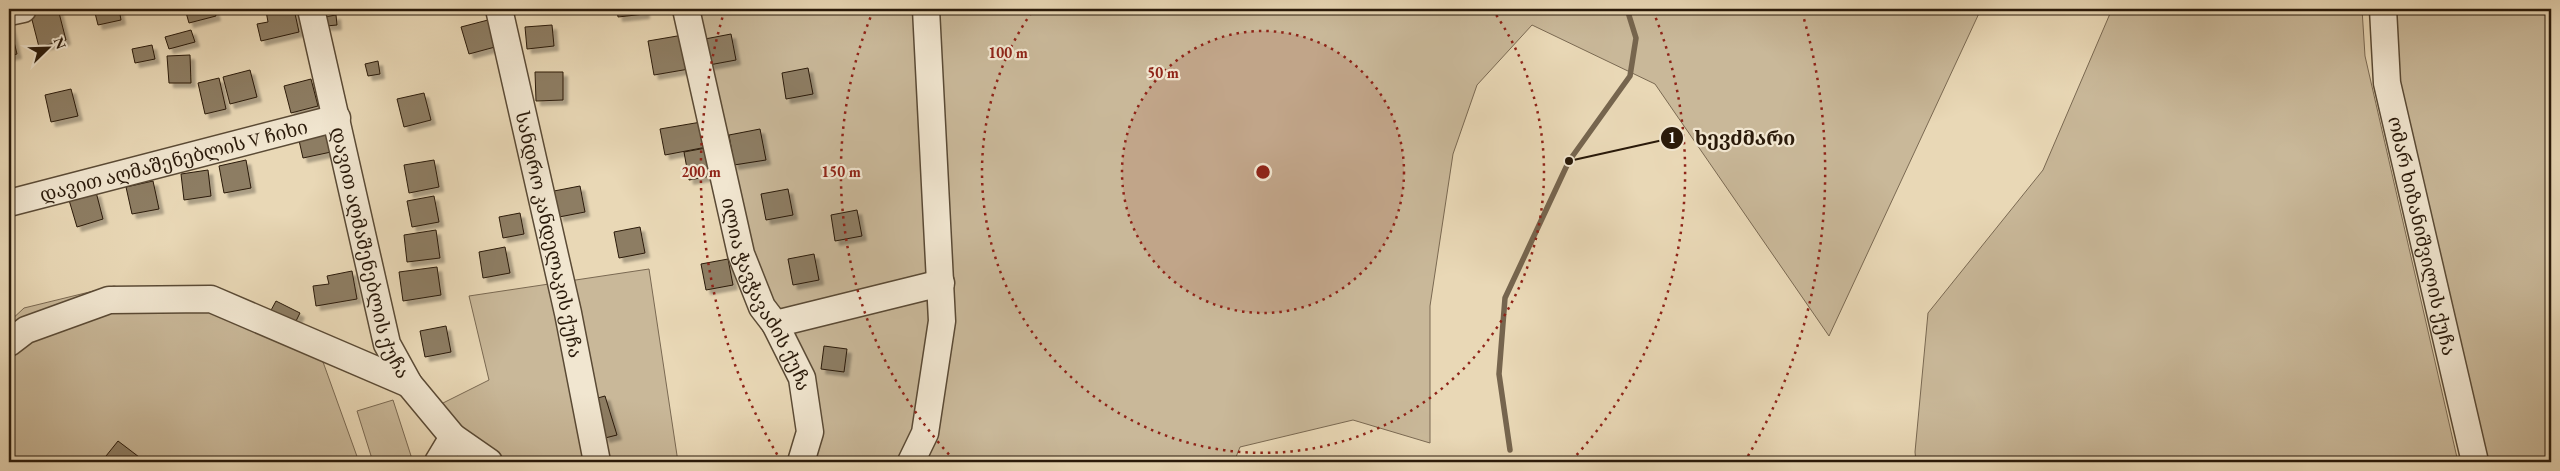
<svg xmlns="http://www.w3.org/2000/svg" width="2560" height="471" font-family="'EB Garamond','Noto Serif Georgian',serif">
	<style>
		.green { fill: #c9b899; stroke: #7a6952 }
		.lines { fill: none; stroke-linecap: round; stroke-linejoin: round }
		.stream { stroke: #76654e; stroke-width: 5.5 }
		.building { fill: #8d7d63; stroke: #2a1a0a; filter: url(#shadow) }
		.minor-casing { stroke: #5a4a35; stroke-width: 29 }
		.minor { stroke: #f1e6d0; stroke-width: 26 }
		.ring { fill: none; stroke: #8f2418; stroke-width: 2.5; stroke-dasharray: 2.5 5 }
		.labels { text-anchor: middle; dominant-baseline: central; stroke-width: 4.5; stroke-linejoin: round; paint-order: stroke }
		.street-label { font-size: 19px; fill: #2a1a0a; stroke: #f1e6d0 }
		.centre { fill: #8f2418; stroke: #f1e6d0; stroke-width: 2.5 }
		.ring-label { font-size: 15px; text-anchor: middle; font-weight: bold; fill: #8f2418; stroke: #f1e6d0; stroke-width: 4.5; stroke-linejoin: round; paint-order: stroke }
		.leader { fill: none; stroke: #2a1a0a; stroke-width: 2 }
		.callout-dot { fill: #2a1a0a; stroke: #f1e6d0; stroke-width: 2 }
		.mark-label { font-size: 15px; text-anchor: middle; font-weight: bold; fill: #fff }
		.callout-label { font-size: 20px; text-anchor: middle; font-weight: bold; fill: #2a1a0a; stroke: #f1e6d0; stroke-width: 4.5; stroke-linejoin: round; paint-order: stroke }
	</style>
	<defs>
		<filter id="shadow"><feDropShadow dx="4.5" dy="4.5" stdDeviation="1" flood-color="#0004"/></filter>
	</defs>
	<rect width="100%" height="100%" fill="#e9d8b6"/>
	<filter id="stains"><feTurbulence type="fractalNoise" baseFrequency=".004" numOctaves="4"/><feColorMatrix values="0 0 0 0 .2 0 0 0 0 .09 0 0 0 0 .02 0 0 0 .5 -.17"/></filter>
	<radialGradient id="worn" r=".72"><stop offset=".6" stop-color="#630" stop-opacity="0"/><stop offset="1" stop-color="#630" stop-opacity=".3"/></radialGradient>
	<g class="green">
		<path d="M697,9H1981L1829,336L1655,84L1532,25L1477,85L1453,154L1430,306V443L1353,420L1240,447L1234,462H813L823,428L796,335L754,268Z"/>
		<path d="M2112,9H2362L2365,56L2458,462H1916L1915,452L1928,313L2043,170Z"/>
		<path d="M2394,9H2551V462H2485L2394,62Z"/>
		<path d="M649,269L678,462H501L437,406L489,380L469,296Z"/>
		<path d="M114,286L224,311L318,348L359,462H9V322L24,308Z"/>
		<path d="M393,400L413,462H373L357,411Z"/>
	</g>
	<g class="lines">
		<path class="stream" d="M1510,450L1499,374L1505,298L1569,161L1630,76L1636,38L1627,9"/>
	</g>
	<g class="building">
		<path d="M44,9H58L66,40L39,47L30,12Z"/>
		<path d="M94,9H119L121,20L98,25Z"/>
		<path d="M185,9H214L216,16L189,23Z"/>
		<path d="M275,9H294L299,32L261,41L257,24L268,22L266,11Z"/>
		<path d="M617,9H645V14L618,17Z"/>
		<path d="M336,15L337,25L326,26L324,17Z"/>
		<path d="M488,20L495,47L469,54L461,27Z"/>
		<path d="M9,21L17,54L9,56Z"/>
		<path d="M552,25L554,46L527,49L525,27Z"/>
		<path d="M191,30L195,42L169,49L165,37Z"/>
		<path d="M731,34L736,60L709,65L705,39Z"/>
		<path d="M683,35L689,69L654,75L648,41Z"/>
		<path d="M152,45L155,59L135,63L132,49Z"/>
		<path d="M190,55L191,83H169L167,56Z"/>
		<path d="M378,61L380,74L368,76L365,64Z"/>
		<path d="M808,68L813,94L786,99L782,73Z"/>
		<path d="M250,70L257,97L230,104L223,77Z"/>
		<path d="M535,72H563V100L536,101Z"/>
		<path d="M219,78L226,109L205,114L198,83Z"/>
		<path d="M311,79L318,106L291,113L284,86Z"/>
		<path d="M71,89L78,116L51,122L45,95Z"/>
		<path d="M424,93L431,120L404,127L397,99Z"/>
		<path d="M707,121L712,146L665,155L660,129Z"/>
		<path d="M760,129L766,160L734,165L729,135Z"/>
		<path d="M326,130L331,152L303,158L298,136Z"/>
		<path d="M706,148L711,176L689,180L684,152Z"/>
		<path d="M246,160L251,188L224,193L219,166Z"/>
		<path d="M434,160L439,187L409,193L404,165Z"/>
		<path d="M208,170L211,196L184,200L181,174Z"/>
		<path d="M153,181L159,209L132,214L126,187Z"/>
		<path d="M580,186L585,212L559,217L554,191Z"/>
		<path d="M788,189L793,215L766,220L761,194Z"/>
		<path d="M96,192L103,219L77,227L69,200Z"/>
		<path d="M434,196L439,222L412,227L407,201Z"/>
		<path d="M857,210L862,236L835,241L831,215Z"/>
		<path d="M520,213L524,234L503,238L499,217Z"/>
		<path d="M640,227L645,253L619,258L614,232Z"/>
		<path d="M436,230L440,258L407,262L404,235Z"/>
		<path d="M505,247L510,273L483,278L479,252Z"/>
		<path d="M814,254L819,280L793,285L788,259Z"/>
		<path d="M728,259L733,285L706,290L701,264Z"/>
		<path d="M437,267L441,295L403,301L399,272Z"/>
		<path d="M352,271L357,299L316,306L313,286L329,284L327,276Z"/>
		<path d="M276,301L300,313L293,327L269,314Z"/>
		<path d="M446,326L451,352L425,357L420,331Z"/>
		<path d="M824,346L847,349L844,372L821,369Z"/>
		<path d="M605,396L617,435L605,438L594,399Z"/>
		<path d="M118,441L139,457L135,462H114L106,456Z"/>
	</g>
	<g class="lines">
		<g class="minor-casing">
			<g id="minor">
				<path id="s1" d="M311,9L387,344L409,384L453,437L489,462"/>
				<path id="s2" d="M499,9L568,313L597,462"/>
				<path id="s3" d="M686,9L741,254L762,307L775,324L802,378L810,432L801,462"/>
				<path id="s4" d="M2383,9L2387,83L2475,462"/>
				<path d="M9,12L23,9"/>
				<path id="s5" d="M9,203L337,118"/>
				<path d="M775,324L941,283"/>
				<path d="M9,343L26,330L109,300L211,299L409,384"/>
				<path d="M438,462L453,437"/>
				<path d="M911,462L925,433L942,321L926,9"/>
			</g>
		</g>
		<use href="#minor" class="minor"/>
	</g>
	<circle cx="1263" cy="172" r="141" fill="#8f2418" fill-opacity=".12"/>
	<g class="ring">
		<circle cx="1263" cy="172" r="141"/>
		<path d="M1492 9A281 281 0 1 1 1034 9"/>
		<path d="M954 460A422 422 0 0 1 873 11M1653 11A422 422 0 0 1 1572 460"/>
		<path d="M781 461A562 562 0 0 1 724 12M1802 12A562 562 0 0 1 1745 461"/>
	</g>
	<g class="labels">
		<g class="street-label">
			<text stroke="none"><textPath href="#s5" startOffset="170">დავით აღმაშენებლის V ჩიხი</textPath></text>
			<text stroke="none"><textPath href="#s2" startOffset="231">სანდრო კანდელაკის ქუჩა</textPath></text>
			<text stroke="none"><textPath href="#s4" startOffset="231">ომარ ხიზანიშვილის ქუჩა</textPath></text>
			<text stroke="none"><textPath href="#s1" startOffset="251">დავით აღმაშენებლის ქუჩა</textPath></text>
			<text stroke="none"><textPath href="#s3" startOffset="298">ილია ჭავჭავაძის ქუჩა</textPath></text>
		</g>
	</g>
	<circle cx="1263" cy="172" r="8" class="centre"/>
	<g class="ring-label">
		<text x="1008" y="58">100 m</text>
		<text x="1163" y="78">50 m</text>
		<text x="841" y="177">150 m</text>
		<text x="701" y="177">200 m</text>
	</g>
	<path class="leader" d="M1569 161L1672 138"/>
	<g class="callout-dot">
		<circle cx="1569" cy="161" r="5"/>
		<circle cx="1672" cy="138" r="12"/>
	</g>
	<g class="mark-label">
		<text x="1672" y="143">1</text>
	</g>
	<g class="callout-label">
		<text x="1745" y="145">ხევძმარი</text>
	</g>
	<rect width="2560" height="471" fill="none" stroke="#e9d8b6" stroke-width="30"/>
	<rect x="10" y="10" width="2540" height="451" fill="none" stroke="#2a1a0a" stroke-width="2.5"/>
	<rect x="15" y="15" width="2530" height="441" fill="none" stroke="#2a1a0a"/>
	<g transform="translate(48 48) rotate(67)" stroke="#f1e6d0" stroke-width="4" paint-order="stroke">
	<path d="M0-4L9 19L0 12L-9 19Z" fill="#2a1a0a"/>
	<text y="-8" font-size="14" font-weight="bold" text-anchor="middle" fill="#2a1a0a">N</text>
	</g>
	<rect width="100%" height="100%" filter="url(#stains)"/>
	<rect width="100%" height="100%" fill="url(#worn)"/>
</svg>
